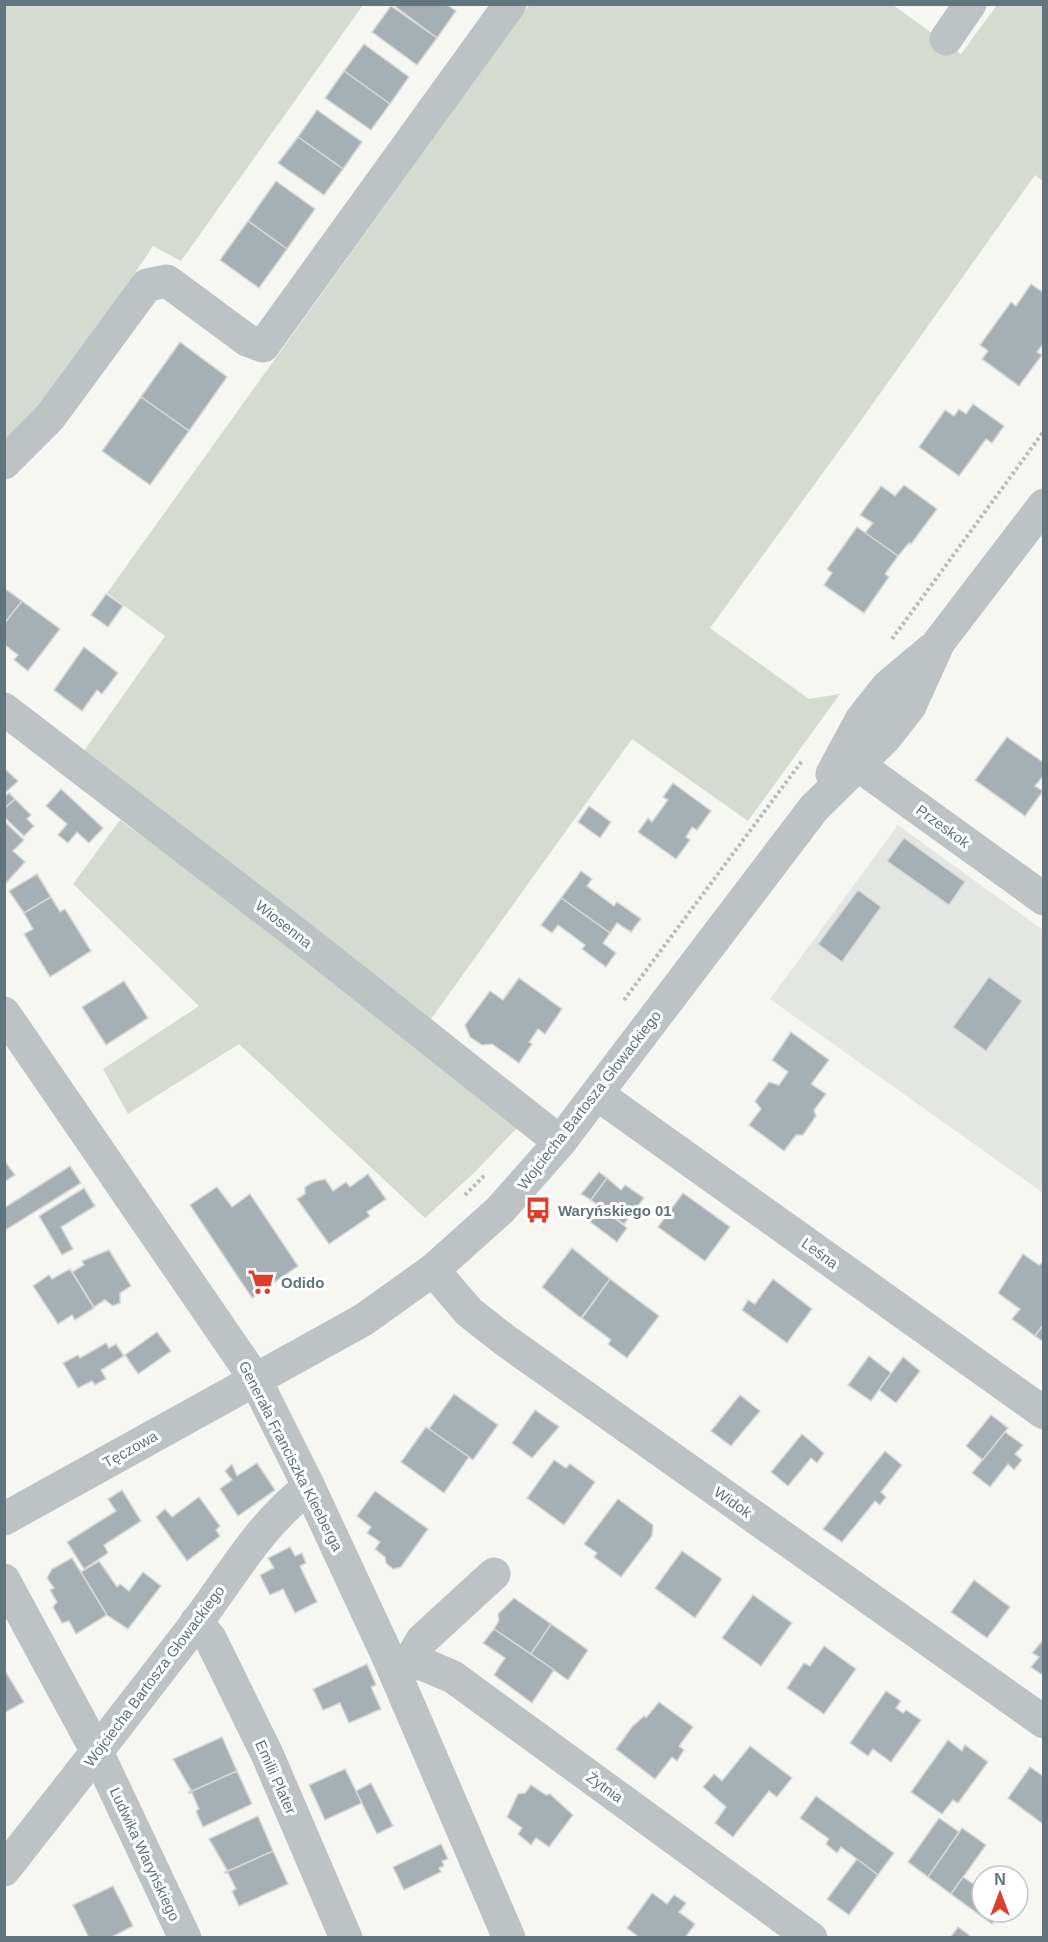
<svg xmlns="http://www.w3.org/2000/svg" width="1048" height="1942" font-family="Arial,sans-serif">
	<style>
		.built { fill: #e4e6e4 }
		.green { fill: #d6dbd2 }
		.building { fill: #a6b0b4; stroke: #d8d7d6; stroke-width: 1.5 }
		.lines { fill: none; stroke-linecap: round; stroke-linejoin: round }
		.path { stroke: #b8bcbd; stroke-width: 4; stroke-dasharray: 3 3; stroke-linecap: butt }
		.minor { stroke: #bdc3c5; stroke-width: 33 }
		.labels { text-anchor: middle; dominant-baseline: central; stroke-width: 6; stroke-linejoin: round; paint-order: stroke }
		.street-label { font-size: 15px; fill: #62757d; stroke: #fff }
		.poi-label { font-size: 15px; font-weight: bold; fill: #62757d; stroke: #fff; text-anchor: start }
	</style>
	<rect width="100%" height="100%" fill="#f6f6f3"/>
	<path class="built" d="M898,825L1043,930V1193L770,999Z"/>
	<g class="green">
		<path d="M4,5H363L181,261L153,246L48,404L4,447Z"/>
		<path d="M529,5H893L961,54L997,5H1043V181L1035,175L857,426L710,628L809,699L840,694L748,821L632,739L426,1026L84,751L165,636L107,593Z"/>
		<path d="M120,820L304,955L517,1128L476,1171L425,1218L239,1044L128,1114L103,1069L199,1006L73,884Z"/>
	</g>
	<g class="building">
		<path d="M392,4H446L456,11L437,38Z"/>
		<path d="M391,6L437,38L417,65L372,32Z"/>
		<path d="M364,44L409,77L390,104L344,71Z"/>
		<path d="M344,71L390,104L371,130L325,98Z"/>
		<path d="M317,110L362,142L343,169L298,137Z"/>
		<path d="M298,137L343,169L324,195L278,163Z"/>
		<path d="M276,181L315,209L287,249L248,221Z"/>
		<path d="M248,221L287,249L259,288L220,260Z"/>
		<path d="M1031,284L1044,293V343L1037,352L1042,355L1019,386L982,359L988,351L980,345L1011,302L1016,306Z"/>
		<path d="M180,342L227,377L189,431L141,397Z"/>
		<path d="M141,397L189,431L150,485L102,451Z"/>
		<path d="M973,404L1004,426L992,443L986,439L959,476L919,447L945,410L954,416L959,409L966,414Z"/>
		<path d="M904,485L937,509L911,544L909,543L898,556L865,533L873,523L860,515L881,486L895,496Z"/>
		<path d="M857,527L898,556L885,574L889,577L864,613L824,585L832,573L827,569Z"/>
		<path d="M4,588L22,601L4,624Z"/>
		<path d="M106,594L123,606L108,627L91,615Z"/>
		<path d="M22,601L60,629L28,671L14,660L18,655L4,644V624Z"/>
		<path d="M84,647L118,673L102,694L97,690L82,711L54,690Z"/>
		<path d="M1007,737L1044,763V775L1035,786L1043,791L1025,816L975,780Z"/>
		<path d="M4,768L18,781L4,794Z"/>
		<path d="M673,783L711,811L697,830L692,827L686,837L690,840L676,859L638,832L648,818L652,822L668,800L663,797Z"/>
		<path d="M61,789L103,828L89,843L77,832L68,843L58,835L67,824L46,806Z"/>
		<path d="M9,793L15,799L4,809V797Z"/>
		<path d="M15,799L31,815L27,819L34,826L24,836L4,817V809Z"/>
		<path d="M589,806L611,822L600,838L578,822Z"/>
		<path d="M4,821L24,840L13,851L25,862L5,884Z"/>
		<path d="M904,838L965,882L949,905L887,861Z"/>
		<path d="M581,871L592,879L587,886L614,906L617,902L641,919L631,932L617,923L610,933L561,898Z"/>
		<path d="M37,874L51,897L24,913L9,891Z"/>
		<path d="M858,890L881,907L842,962L818,944Z"/>
		<path d="M51,897L60,912L65,909L91,951L50,977L24,934L33,929L24,913Z"/>
		<path d="M561,898L610,933L603,943L616,953L606,967L582,949L585,945L558,925L552,933L541,925Z"/>
		<path d="M989,977L1022,1001L986,1051L953,1027Z"/>
		<path d="M519,978L562,1009L545,1034L538,1029L529,1042L532,1044L519,1063L492,1044L482,1045L470,1037L465,1025L490,991L503,1000Z"/>
		<path d="M124,981L148,1018L106,1045L82,1007Z"/>
		<path d="M791,1032L829,1060L811,1084L826,1094L814,1110L816,1116L803,1135H796L784,1151L749,1125L761,1109L755,1101L769,1082L779,1085L788,1072L772,1060Z"/>
		<path d="M4,1160L15,1175L4,1182Z"/>
		<path d="M70,1166L81,1183L4,1231V1208Z"/>
		<path d="M599,1172L607,1178L591,1200L581,1194Z"/>
		<path d="M368,1174L386,1199L367,1212L370,1216L329,1244L297,1199L305,1194V1187L313,1182L325,1179L333,1191L346,1182L350,1187Z"/>
		<path d="M607,1178L621,1190L625,1185L644,1198L624,1224L591,1200Z"/>
		<path d="M217,1187L232,1207L250,1194L298,1266L252,1298L190,1205Z"/>
		<path d="M84,1188L95,1206L61,1227L73,1249L62,1255L39,1216Z"/>
		<path d="M683,1193L730,1227L705,1261L658,1227Z"/>
		<path d="M600,1207L627,1228L617,1242L589,1221Z"/>
		<path d="M572,1248L610,1279L581,1318L542,1287Z"/>
		<path d="M109,1250L131,1286L120,1293V1303L113,1306L105,1300L94,1307L72,1272L84,1265L82,1261Z"/>
		<path d="M1023,1254L1039,1265L1044,1261V1324L1035,1336L1012,1319L1020,1309L998,1293Z"/>
		<path d="M70,1269L94,1308L75,1320L72,1315L58,1324L33,1286L49,1275L52,1279Z"/>
		<path d="M610,1279L659,1316L627,1358L608,1344L611,1340L582,1318Z"/>
		<path d="M773,1279L812,1309L787,1343L742,1310L748,1300L755,1304Z"/>
		<path d="M1044,1324V1342L1035,1336Z"/>
		<path d="M157,1332L171,1351L138,1374L125,1355Z"/>
		<path d="M106,1343L109,1348L116,1344L124,1356L101,1370L106,1379L95,1385L92,1381L78,1388L63,1363L78,1355L80,1358Z"/>
		<path d="M869,1356L891,1373L871,1401L848,1385Z"/>
		<path d="M903,1357L920,1371L896,1403L879,1390Z"/>
		<path d="M454,1394L498,1425L473,1460L429,1429Z"/>
		<path d="M740,1395L760,1411L731,1446L711,1431Z"/>
		<path d="M535,1410L559,1427L532,1458L512,1443Z"/>
		<path d="M991,1415L1008,1428L983,1460L966,1446Z"/>
		<path d="M426,1427L469,1457L444,1493L401,1462Z"/>
		<path d="M1005,1432L1023,1445L1015,1454L1022,1460L1014,1470L1008,1464L990,1487L972,1473Z"/>
		<path d="M802,1434L824,1453L817,1463L811,1458L788,1486L771,1472Z"/>
		<path d="M885,1451L902,1465L881,1492L886,1497L880,1505L875,1501L842,1542L823,1529Z"/>
		<path d="M554,1460L566,1468L570,1464L595,1482L564,1525L527,1498Z"/>
		<path d="M257,1463L275,1490L238,1516L220,1489L232,1480L225,1471L232,1464L237,1476Z"/>
		<path d="M122,1490L141,1521L104,1545L108,1553L84,1569L67,1542L116,1511L108,1499Z"/>
		<path d="M375,1491L428,1529L401,1567L393,1569L386,1563L385,1557L375,1549L380,1542L367,1533L371,1527L357,1516Z"/>
		<path d="M199,1497L220,1526L216,1530L220,1536L187,1561L156,1517L165,1509L172,1517Z"/>
		<path d="M618,1499L653,1525L652,1536L621,1577L594,1557L597,1553L584,1544Z"/>
		<path d="M290,1547L295,1556L302,1553L306,1563L300,1566L317,1602L295,1613L283,1589L270,1595L260,1575L274,1568L268,1558Z"/>
		<path d="M682,1551L722,1579L695,1618L655,1588Z"/>
		<path d="M72,1558L107,1615L76,1634L69,1621L62,1623L53,1607L57,1602L50,1590L54,1588L47,1578L52,1569Z"/>
		<path d="M99,1561L117,1587L120,1584L129,1591L143,1572L161,1586L128,1629L107,1615L81,1572Z"/>
		<path d="M974,1580L1010,1607L987,1638L951,1612Z"/>
		<path d="M753,1595L792,1623L761,1666L722,1638Z"/>
		<path d="M514,1598L551,1624L531,1654L494,1629L499,1620L498,1614Z"/>
		<path d="M551,1624L588,1650L568,1680L531,1654Z"/>
		<path d="M494,1629L554,1670L532,1703L494,1675L505,1658L483,1643Z"/>
		<path d="M1044,1639V1676L1031,1667L1039,1657L1032,1653Z"/>
		<path d="M824,1646L856,1669L824,1714L787,1688L804,1663L810,1666Z"/>
		<path d="M367,1664L376,1685L371,1687L381,1709L349,1723L340,1703L323,1710L313,1689Z"/>
		<path d="M4,1669L24,1702L4,1713Z"/>
		<path d="M886,1691L901,1701L896,1708L903,1713L906,1710L921,1720L891,1762L873,1749L868,1756L850,1743Z"/>
		<path d="M659,1702L693,1727L679,1746L684,1750L677,1761L672,1757L655,1779L616,1749L632,1727L644,1716L646,1718Z"/>
		<path d="M222,1737L237,1771L188,1793L191,1790L173,1759Z"/>
		<path d="M948,1740L962,1751L965,1745L988,1762L958,1803L953,1800L942,1814L911,1792Z"/>
		<path d="M750,1746L792,1778L777,1797L769,1791L733,1837L715,1823L726,1807L703,1787L714,1774L722,1781Z"/>
		<path d="M1030,1767L1044,1777L1043,1824L1008,1798Z"/>
		<path d="M345,1769L362,1803L325,1820L309,1785Z"/>
		<path d="M237,1771L252,1804L203,1827L196,1811L199,1809L192,1793H188Z"/>
		<path d="M371,1783L393,1826L377,1834L356,1791Z"/>
		<path d="M531,1785L546,1795L550,1794L573,1815L549,1847L536,1838L531,1845L518,1834L522,1828L507,1817L518,1794L525,1793Z"/>
		<path d="M816,1796L894,1853L878,1875L841,1847L837,1853L826,1844L829,1839L800,1818Z"/>
		<path d="M258,1816L273,1851L224,1873L227,1870L209,1839Z"/>
		<path d="M939,1818L959,1832L928,1877L908,1862Z"/>
		<path d="M962,1828L986,1845L951,1894L928,1877Z"/>
		<path d="M441,1844L448,1859L442,1861L444,1866L439,1868L441,1872L404,1890L393,1867Z"/>
		<path d="M273,1851L288,1884L239,1906L232,1891L236,1889L228,1873H224Z"/>
		<path d="M857,1859L878,1875L849,1915L827,1899Z"/>
		<path d="M963,1877L982,1890V1912H1001L992,1924L951,1894Z"/>
		<path d="M113,1886L133,1926L110,1938H89L73,1905Z"/>
		<path d="M652,1893L667,1904L674,1895L686,1903L679,1912L695,1924L685,1938H640L627,1928Z"/>
		<path d="M958,1927L973,1938H950Z"/>
	</g>
	<g class="lines">
		<g class="path">
			<path d="M892,639L1044,431"/>
			<path d="M624,1000L802,761"/>
			<path d="M465,1195L485,1175"/>
		</g>
		<g class="minor">
			<path d="M946,39L970,4"/>
			<path d="M4,463L50,417L147,285L167,281L247,340L263,346L510,4"/>
			<path d="M4,709L306,941L560,1142"/>
			<path d="M843,754L1044,899"/>
			<path d="M832,774L861,720L887,687L931,650"/>
			<path d="M4,1013L255,1379L309,1487L389,1659L509,1938"/>
			<path d="M597,1094L1044,1413"/>
			<path d="M433,1270L469,1312L506,1341L1044,1722"/>
			<path d="M4,1519L363,1320L433,1270L500,1210L560,1142L814,808L885,738L910,706L939,642L1044,505"/>
			<path d="M4,1580L97,1752L185,1938"/>
			<path d="M196,1622L210,1638L267,1754L346,1938"/>
			<path d="M389,1659L425,1665L453,1677L811,1938"/>
			<path d="M410,1661L422,1640L494,1574"/>
			<path d="M4,1870C68,1789 131,1708 194,1626C231,1577 260,1524 309,1487"/>
		</g>
	</g>
	<defs>
		<g id="bus-bare" transform="scale(2.07)"><path d="M-5-6H5V4H4V6H2V4H-2V6H-4V4H-5ZM-3.5-4V0h7V-4ZM-3.5 1.2v1.5H-2V1.2ZM2 1.2v1.5H3.5V1.2Z" fill="#dd3f2c" stroke="#fff" stroke-width="2.5" paint-order="stroke"/></g>
		<g id="supermarket-bare" transform="scale(2.07)"><path d="M-6-5.5h2.5l.6 2H6L4.5 2H-2.5L-4.4-4H-6ZM-1.5 3.2a1.3 1.3 0 1 0 .1 0ZM3 3.2a1.3 1.3 0 1 0 .1 0Z" fill="#dd3f2c" stroke="#fff" stroke-width="2.5" paint-order="stroke"/></g>
	</defs>
	<g fill-rule="evenodd">
		<use href="#bus-bare" x="538" y="1210"/>
		<use href="#supermarket-bare" x="261" y="1282"/>
	</g>
	<g class="labels">
		<g class="street-label">
			<text transform="translate(943 826) rotate(36)">Przeskok</text>
			<text transform="translate(284 924) rotate(38)">Wiosenna</text>
			<text transform="translate(589 1100) rotate(-52)">Wojciecha Bartosza Głowackiego</text>
			<text transform="translate(820 1253) rotate(36)">Leśna</text>
			<text transform="translate(130 1449) rotate(-29)">Tęczowa</text>
			<text transform="translate(291 1456) rotate(63)">Generała Franciszka Kleeberga</text>
			<text transform="translate(733 1502) rotate(35)">Widok</text>
			<text transform="translate(154 1676) rotate(-53)">Wojciecha Bartosza Głowackiego</text>
			<text transform="translate(276 1777) rotate(66)">Emilii Plater</text>
			<text transform="translate(605 1787) rotate(36)">Żytnia</text>
			<text transform="translate(145 1854) rotate(65)">Ludwika Waryńskiego</text>
		</g>
		<g class="poi-label">
			<text x="558" y="1210">Waryńskiego 01</text>
			<text x="281" y="1282">Odido</text>
		</g>
	</g>
	<rect width="1048" height="1942" fill="none" stroke="#62757d" stroke-width="12"/>
	<g transform="translate(1000 1894)"><circle r="28" fill="#ffffff" stroke="#c0c8cb" stroke-width="1.5"/>
	<path d="M0-4.5L10 22L0 15L-10 22Z" fill="#dd3f2c"/>
	<text y="-9" font-size="16" font-weight="bold" text-anchor="middle" fill="#62757d">N</text>
	</g>
</svg>
